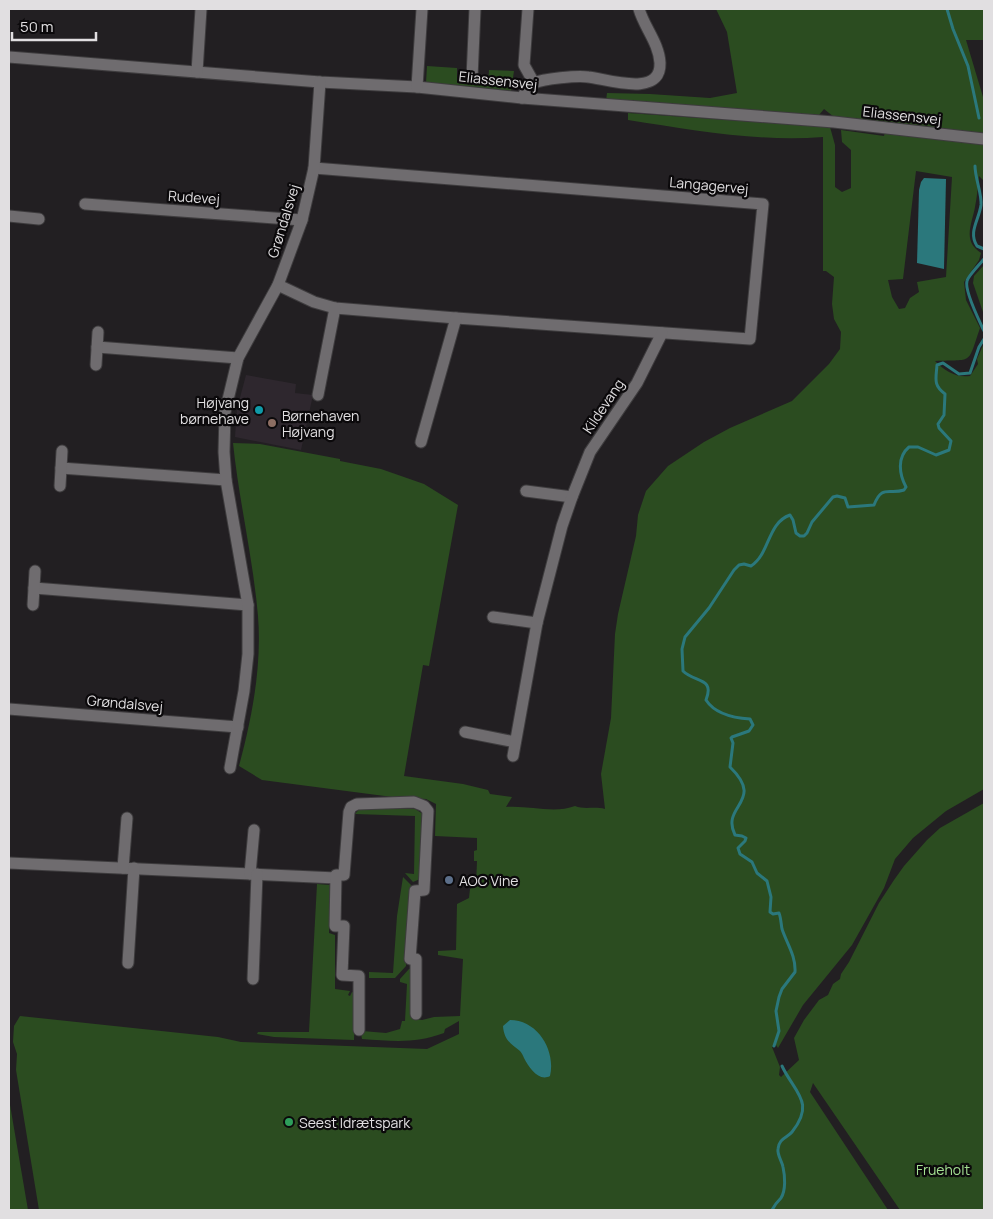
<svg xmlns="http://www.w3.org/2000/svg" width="993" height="1219" font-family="Manrope,sans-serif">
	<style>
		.built { fill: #2e272e }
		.green { fill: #2b4c20; fill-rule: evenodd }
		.water { fill: #2b787c }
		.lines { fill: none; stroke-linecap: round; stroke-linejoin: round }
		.stream { stroke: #2b787c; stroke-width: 3 }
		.street-casing { stroke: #3e3c3e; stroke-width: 13 }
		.street { stroke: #6f6c6f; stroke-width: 11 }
		.culture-dot { fill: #0f9aa8; stroke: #0b090b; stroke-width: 2 }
		.education-dot { fill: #8d6e63; stroke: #0b090b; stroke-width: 2 }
		.service-dot { fill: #5c6f8a; stroke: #0b090b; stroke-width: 2 }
		.leisure-dot { fill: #2e9e5b; stroke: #0b090b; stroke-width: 2 }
		.labels { text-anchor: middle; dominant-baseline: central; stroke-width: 4.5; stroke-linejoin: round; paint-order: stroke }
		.street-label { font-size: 14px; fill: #e1dfe1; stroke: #0b090b }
		.poi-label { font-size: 14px; fill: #e1dfe1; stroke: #0b090b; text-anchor: start }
		.park-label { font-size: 14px; fill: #a4e092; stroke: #0b090b }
	</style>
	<rect width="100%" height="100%" fill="#221f22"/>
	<path class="built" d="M246,375L296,384L295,393L313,395L301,450L235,437L237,409Z"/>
	<g class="green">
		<path d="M716,9H984V40H966L983,97L984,134L974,143L984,145V181L979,176C978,186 977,197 975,207C972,224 962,241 981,253L979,260L964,282L966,300L980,328C967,366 974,359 935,361C945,371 956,378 970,376L978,364L977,359L984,343V789L946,811L913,838L895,859L884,888L852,945L803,1005L778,1048L776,1045L772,1047L780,1067L779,1075L781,1077L799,1060L794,1038L804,1020L819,1000L828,995L833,984L840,979L841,974L849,962L879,903L894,880L904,866L927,840L940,828L984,803V1210H900L813,1083L810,1092L888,1210H39L16,1070L17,1054L13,1042L14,1026L20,1016L218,1037L241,1042L427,1049L459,1034V1021L445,1029L444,1033C415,1044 392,1041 362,1039L361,1034L362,1031L386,1033L400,1029L402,1021H405L407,984L400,982V979L409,969H414L416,1019L422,1020L434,1017L460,1016L463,959L438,955V951L456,950L457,904L469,898L470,889L476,886L477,861H474V851L477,850V838L435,836L436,804L426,799L400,798L262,780L239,766C252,718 262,666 258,616C253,558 239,501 233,443L260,444L340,459V461L381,469L424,484L458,505L429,666L423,665L404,776L463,784L488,790L490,794L512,797L506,807C528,805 554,814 575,806C584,810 595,806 605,809L601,774L611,718L615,634L618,614L636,536L638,515L646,491L668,466L704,442L730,428L792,401L829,364L840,349L841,332L834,319L832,304L834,277L826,271H823V137C757,142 693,130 628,120V113L830,127L835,145V187L842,192L851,188V150L842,142L841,130L884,136L887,123L834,117L824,109L819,115L606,101L607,93L650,94L710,98L737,93L727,32ZM916,171L952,177L946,277L917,282L919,292L910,298L905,308L899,309L892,297L888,280L903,279Z"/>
		<path d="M427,66L457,68V83L488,84L489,70L514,71L511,91L426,83Z"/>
		<path d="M984,265V315L973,283L974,276Z"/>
		<path d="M361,807L415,809L423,814L420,879L413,882L405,873L414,874L415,816L355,814Z"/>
		<path d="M403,877L411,885L406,966L395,978H369V972L393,973L397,916Z"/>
		<path d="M317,884L330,885L329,933L335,935V989L350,991L348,995L350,996L352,992L356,993L354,1040L274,1037L257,1034L258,1032H309Z"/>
		<path d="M9,1099L28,1210H9Z"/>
	</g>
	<g class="water">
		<path d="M924,178L946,179L944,269L917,263L919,190L921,182Z"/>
		<path d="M510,1020C538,1020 556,1051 550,1076C539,1082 529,1068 524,1058C523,1056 522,1053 520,1051C511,1044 504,1040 503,1026Z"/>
	</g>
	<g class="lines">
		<g class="stream">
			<path d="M947,9L953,29L968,66L979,118"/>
			<path d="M975,166C975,178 982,194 981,205C979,220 968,232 977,246L984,249"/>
			<path d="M984,259C980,264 968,276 967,281C964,291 980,322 984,331"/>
			<path d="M774,1046L779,1031L776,1011L779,997L782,989L795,972C796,956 787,944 782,929C781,924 781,918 779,913L773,914L770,912L771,897L767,881L757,873L752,862L740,854L738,848L745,841L746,838L742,836L735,835C720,805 766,802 730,767L733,743L731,738L732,737L749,731L753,725L750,719C734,718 715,714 706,700C715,677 695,683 683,671L682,649L685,637L709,608L734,570L739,565L744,564L751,566C770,554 767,523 790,515L793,520L796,533L800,536H804L807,533L812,522L833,497L837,496L845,498L848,507L874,505C882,484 889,495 904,490L906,487C899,474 897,457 909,447H918L936,455L949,450L951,441L939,428L938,424L944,415L945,394C933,385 936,379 937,365L943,363L959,374L970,373L979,347L984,339"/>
			<path d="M772,1210C775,1204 777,1202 781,1198C786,1190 785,1176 783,1167C782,1161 777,1155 778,1149C779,1138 787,1138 792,1132C816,1102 794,1092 782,1066"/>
		</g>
		<g class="street-casing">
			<g id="street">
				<path d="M528,9L524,65L534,83"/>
				<path d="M9,57L320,82L417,87L522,98L834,122L984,139"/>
				<path d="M197,72L201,9"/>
				<path d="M472,78L475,9"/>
				<path d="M417,87L422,9"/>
				<path d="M522,98C525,92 528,86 534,83C543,79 578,75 588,77C607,79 661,98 660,63C659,43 644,27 639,9"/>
				<path d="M85,204L302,220"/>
				<path d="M9,216L39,219"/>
				<path d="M278,285L314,302L335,308L456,318L750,339L763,204L314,168"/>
				<path d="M97,347L238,358"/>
				<path d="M96,365L98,332"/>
				<path d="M318,395L335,308"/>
				<path d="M421,442L456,318"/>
				<path d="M61,468L226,480"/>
				<path d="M60,486L62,451"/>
				<path d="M526,491L572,497"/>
				<path d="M34,588L248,605"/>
				<path d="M33,605L35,571"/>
				<path d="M493,617L537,623"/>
				<path d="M9,709L238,727"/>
				<path d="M465,732L515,742"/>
				<path d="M513,756L537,623L562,526L572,497L590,452L637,383L662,333"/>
				<path d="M230,768L244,691L248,654V605L226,480L224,452L225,412L238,358L278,285L302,220L314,168L320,82"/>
				<path d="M9,863L336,878"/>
				<path d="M123,868L127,818"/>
				<path d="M250,874L254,830"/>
				<path d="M128,963L134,868"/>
				<path d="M253,979L257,874"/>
				<path d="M359,1030V976L342,975L344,926H335L336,875H344L349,812L351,807L357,804L414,802L424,806L428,811L424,890L415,891L410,959H416V1014"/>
			</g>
		</g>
		<use href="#street" class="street"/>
	</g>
	<circle class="culture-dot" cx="259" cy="410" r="5"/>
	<circle class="education-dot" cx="272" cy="423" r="5"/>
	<circle class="service-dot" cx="449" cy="880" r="5"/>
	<circle class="leisure-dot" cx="289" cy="1122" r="5"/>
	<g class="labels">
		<g class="street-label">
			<text transform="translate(498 80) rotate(6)">Eliassensvej</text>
			<text transform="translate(902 115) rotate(6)">Eliassensvej</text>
			<text transform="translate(709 185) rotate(5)">Langagervej</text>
			<text transform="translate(194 197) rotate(4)">Rudevej</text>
			<text transform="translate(283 221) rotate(-73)">Grøndalsvej</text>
			<text transform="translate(603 406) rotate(-56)">Kildevang</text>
			<text transform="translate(125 703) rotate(5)">Grøndalsvej</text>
		</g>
		<g class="poi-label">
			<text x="249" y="402" text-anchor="end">Højvang<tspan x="249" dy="16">børnehave</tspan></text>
			<text x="282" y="415">Børnehaven<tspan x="282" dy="16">Højvang</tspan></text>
			<text x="459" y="880">AOC Vine</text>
			<text x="299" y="1122">Seest Idrætspark</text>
		</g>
		<g class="park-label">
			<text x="943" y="1169">Frueholt</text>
		</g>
	</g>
	<rect width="993" height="1219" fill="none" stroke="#e1dfe1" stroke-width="20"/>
	<path d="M12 32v8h84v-8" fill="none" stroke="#e1dfe1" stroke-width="2.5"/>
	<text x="20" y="32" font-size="15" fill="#e1dfe1" stroke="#0b090b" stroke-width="4" paint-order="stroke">50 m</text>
</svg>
